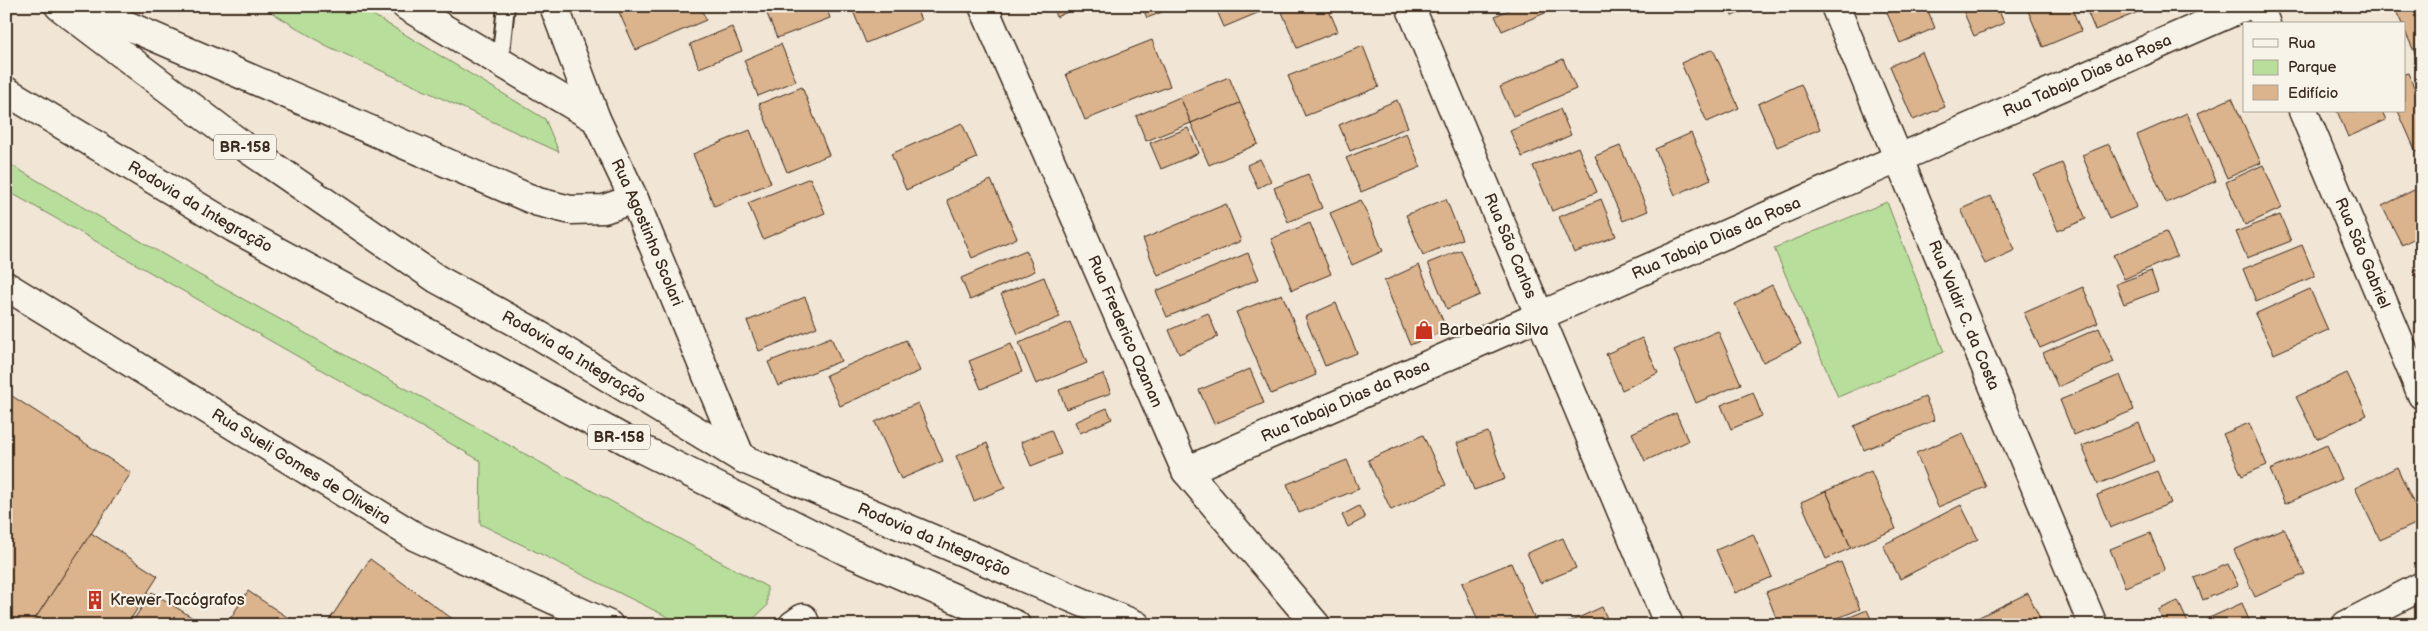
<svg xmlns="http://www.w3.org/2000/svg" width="2428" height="631" font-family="'Balsamiq Sans',sans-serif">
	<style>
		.green { fill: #b7df9b; stroke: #79845c }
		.building { fill: #dbb38c; stroke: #3b2a1e }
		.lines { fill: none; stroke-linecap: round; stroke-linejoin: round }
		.lane-casing { stroke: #3b2a1e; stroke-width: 20 }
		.street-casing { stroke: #3b2a1e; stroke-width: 31 }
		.secondary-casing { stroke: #3b2a1e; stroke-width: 31 }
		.highway-casing { stroke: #3b2a1e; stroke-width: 31 }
		.lane { stroke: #f7f3e8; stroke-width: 16 }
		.street { stroke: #f7f3e8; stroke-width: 28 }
		.secondary { stroke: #f7f3e8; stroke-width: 28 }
		.highway { stroke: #f7f3e8; stroke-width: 28 }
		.labels { text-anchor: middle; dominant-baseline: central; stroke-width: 4.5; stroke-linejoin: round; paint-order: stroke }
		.shield { fill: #f7f3e8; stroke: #73665b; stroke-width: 1 }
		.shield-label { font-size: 15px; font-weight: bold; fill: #3b2a1e }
		.street-label { font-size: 16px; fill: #3b2a1e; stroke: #f7f3e8 }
		.poi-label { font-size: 16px; fill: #3b2a1e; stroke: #f7f3e8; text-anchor: start }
	</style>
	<rect width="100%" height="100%" fill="#f1e6d6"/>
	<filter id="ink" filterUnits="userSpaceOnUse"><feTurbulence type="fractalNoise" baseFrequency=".02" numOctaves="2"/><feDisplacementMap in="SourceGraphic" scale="10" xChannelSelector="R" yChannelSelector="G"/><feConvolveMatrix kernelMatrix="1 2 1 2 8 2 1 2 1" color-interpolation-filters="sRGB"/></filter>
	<g filter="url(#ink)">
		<g class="green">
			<path d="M261,6H358L545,119L559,152L325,45Z"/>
			<path d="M6,162L183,266L767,587V606L747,625H684L480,524L481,461L6,190Z"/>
			<path d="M1887,202L1944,352L1838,397L1774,248Z"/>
		</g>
		<g class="building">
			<path d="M626,6H700L706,20L636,50L618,10Z"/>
			<path d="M771,6H826L830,18L777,38L765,9Z"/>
			<path d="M851,6H915L921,20L866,43Z"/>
			<path d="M1052,6H1081L1056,17Z"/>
			<path d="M1142,6H1177L1147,18Z"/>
			<path d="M1215,6H1274L1224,27Z"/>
			<path d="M1295,6H1327L1338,31L1297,48L1282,12Z"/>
			<path d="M1471,6H1489L1474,13Z"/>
			<path d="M1518,6H1556L1557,8L1502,31L1495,16Z"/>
			<path d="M1728,6H1757L1732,16Z"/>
			<path d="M1903,6H1926L1935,28L1900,43L1887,13Z"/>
			<path d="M1961,6H1997L2004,23L1974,36Z"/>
			<path d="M2026,6H2071L2081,31L2043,47Z"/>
			<path d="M2085,6H2150V7L2095,30Z"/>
			<path d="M2412,6H2422V69L2404,29V24H2402L2397,13Z"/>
			<path d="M732,27L742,51L699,68L690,44Z"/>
			<path d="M1152,40L1170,86L1085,120L1066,74Z"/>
			<path d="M781,44L796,81L758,96L744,60Z"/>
			<path d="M1363,46L1379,87L1305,116L1288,76Z"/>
			<path d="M1713,49L1739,108L1707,122L1681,63Z"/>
			<path d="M1922,52L1945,107L1913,120L1890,66Z"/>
			<path d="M1563,59L1576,89L1513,116L1500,87Z"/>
			<path d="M2408,73L2422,106V149L2416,152L2398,111H2404V74Z"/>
			<path d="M1229,77L1240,103L1191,123L1180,97Z"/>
			<path d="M1801,84L1820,129L1777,147L1758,104Z"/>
			<path d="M802,87L829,155L787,172L759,104Z"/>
			<path d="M1180,97L1191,123L1146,141L1136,116Z"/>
			<path d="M2232,98L2261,163L2227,178L2198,113Z"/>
			<path d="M1397,100L1408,127L1350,151L1339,125Z"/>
			<path d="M1240,103L1258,144L1209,165L1191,123Z"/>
			<path d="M1560,109L1571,135L1522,157L1510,131Z"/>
			<path d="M2337,111H2382L2386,120L2348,137Z"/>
			<path d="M2187,113L2216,181L2166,203L2137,135Z"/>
			<path d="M962,123L977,158L906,190L891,154Z"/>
			<path d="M1188,128L1199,153L1161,169L1150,143Z"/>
			<path d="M750,130L771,183L714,206L693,154Z"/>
			<path d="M1406,133L1421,167L1361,192L1346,158Z"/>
			<path d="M1691,133L1711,179L1675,195L1655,149Z"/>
			<path d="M2109,144L2137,207L2109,219L2082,155Z"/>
			<path d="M1620,146L1648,211L1623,221L1595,156Z"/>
			<path d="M1578,147L1597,192L1552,211L1533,166Z"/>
			<path d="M1260,159L1271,181L1258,188L1247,165Z"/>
			<path d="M2062,163L2086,219L2058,231L2034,175Z"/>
			<path d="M2263,165L2282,208L2245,225L2226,182Z"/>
			<path d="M1308,174L1322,208L1288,222L1274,188Z"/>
			<path d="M810,178L825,213L763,239L748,203Z"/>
			<path d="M991,180L1017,238L972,258L947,200Z"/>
			<path d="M2422,186V234L2402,245L2382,206Z"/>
			<path d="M1991,196L2015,250L1985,264L1961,209Z"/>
			<path d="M1446,199L1462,239L1423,255L1406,215Z"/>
			<path d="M1601,199L1616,236L1574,253L1559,217Z"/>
			<path d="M1361,200L1383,251L1352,265L1330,213Z"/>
			<path d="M1226,204L1241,241L1158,276L1143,239Z"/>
			<path d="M2280,215L2291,241L2247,258L2236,232Z"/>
			<path d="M1310,223L1331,274L1292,290L1271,239Z"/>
			<path d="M2166,232L2177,256L2124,279L2113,255Z"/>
			<path d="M2302,245L2315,276L2256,301L2243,269Z"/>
			<path d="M1026,250L1035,271L970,300L961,278Z"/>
			<path d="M1461,250L1480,295L1447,309L1428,263Z"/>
			<path d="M1248,253L1259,279L1167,317L1156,291Z"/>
			<path d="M1419,265L1447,330L1410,345L1384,281Z"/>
			<path d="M2422,268V287L2414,272Z"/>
			<path d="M2151,271L2158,291L2124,304L2116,284Z"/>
			<path d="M1044,277L1060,317L1018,334L1001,294Z"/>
			<path d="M1772,285L1801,344L1763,362L1735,304Z"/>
			<path d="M2083,287L2098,323L2040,348L2024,313Z"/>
			<path d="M2310,289L2328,330L2274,354L2255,314Z"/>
			<path d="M1282,294L1316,375L1271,394L1236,312Z"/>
			<path d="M805,297L817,327L759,351L747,321Z"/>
			<path d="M1336,303L1357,353L1325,366L1305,317Z"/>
			<path d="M1208,313L1218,337L1179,354L1169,330Z"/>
			<path d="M1070,322L1087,363L1036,384L1019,343Z"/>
			<path d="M2099,328L2114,362L2058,387L2043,353Z"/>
			<path d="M1718,331L1741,384L1696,403L1674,350Z"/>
			<path d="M831,337L841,361L778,386L768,362Z"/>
			<path d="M1642,338L1658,373L1622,390L1606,354Z"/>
			<path d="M906,340L920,371L840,406L826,375Z"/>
			<path d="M1011,344L1022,372L981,389L969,361Z"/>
			<path d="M1250,369L1264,403L1214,424L1199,390Z"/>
			<path d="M2347,373L2367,415L2317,439L2296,397Z"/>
			<path d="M1103,374L1111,393L1066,409L1059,390Z"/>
			<path d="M2120,375L2134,410L2074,435L2060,400Z"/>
			<path d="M1753,392L1762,416L1731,429L1721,405Z"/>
			<path d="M9,394L131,473L31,625H6V398Z"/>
			<path d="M1925,397L1935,420L1864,450L1854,426Z"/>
			<path d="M918,403L943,461L901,479L875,422Z"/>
			<path d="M1107,408L1112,419L1080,433L1075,422Z"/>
			<path d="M1676,413L1688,441L1645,461L1632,433Z"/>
			<path d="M2139,423L2154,461L2098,484L2082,446Z"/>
			<path d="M2249,423L2267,465L2242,476L2223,434Z"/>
			<path d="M1051,430L1061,454L1031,466L1021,442Z"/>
			<path d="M1488,432L1505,479L1474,490L1457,443Z"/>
			<path d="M1963,433L1986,487L1938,507L1916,453Z"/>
			<path d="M1423,435L1446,485L1391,510L1368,460Z"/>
			<path d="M987,443L1005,488L974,501L956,456Z"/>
			<path d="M2327,445L2342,479L2285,504L2270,470Z"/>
			<path d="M1347,460L1359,489L1299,513L1287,484Z"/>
			<path d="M2397,467L2422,521L2380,540L2355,488Z"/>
			<path d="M1871,471L1896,529L1851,548L1826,491Z"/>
			<path d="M2157,471L2171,503L2110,528L2097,495Z"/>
			<path d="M1826,491L1851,548L1826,559L1801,502Z"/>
			<path d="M1961,505L1978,539L1900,579L1883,545Z"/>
			<path d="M1359,506L1365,518L1348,527L1342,515Z"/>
			<path d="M2284,528L2305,574L2255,597L2234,550Z"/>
			<path d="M91,533L158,576L127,625H31Z"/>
			<path d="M2150,533L2165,571L2125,587L2110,549Z"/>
			<path d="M1753,534L1772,577L1735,593L1716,550Z"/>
			<path d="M1563,538L1576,568L1540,583L1527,553Z"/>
			<path d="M370,559L461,625H326Z"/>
			<path d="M1841,562L1860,609L1821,625H1779L1766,592Z"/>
			<path d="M1511,563L1536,622L1530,625H1480L1462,583Z"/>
			<path d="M2228,564L2238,585L2203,600L2194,578Z"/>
			<path d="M248,591L299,625H226Z"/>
			<path d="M152,592L204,625H130Z"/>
			<path d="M2028,593L2043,625H1973L1971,621Z"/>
			<path d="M2178,601L2189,625H2165L2158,610Z"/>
			<path d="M2242,603L2251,625H2209L2207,619Z"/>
			<path d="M1602,607L1610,625H1565V624Z"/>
			<path d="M1867,610L1874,625H1830Z"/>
		</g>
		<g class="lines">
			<g class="lane-casing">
				<path id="lane" d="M500,62L506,6"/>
			</g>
			<g class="street-casing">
				<g id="street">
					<path d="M406,6L596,119"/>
					<path id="s1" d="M554,6L596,119L634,199L741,458"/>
					<path id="s2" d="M983,6L1186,471L1316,625"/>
					<path id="s3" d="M1410,6L1669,625"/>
					<path id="s4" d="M1835,6L2093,625"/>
					<path d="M2259,6L2266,24"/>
					<path id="s5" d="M2303,111L2422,395"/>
					<path id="s6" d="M1186,471L2246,6"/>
					<path d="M2346,625L2422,586"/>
				</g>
			</g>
			<g class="secondary-casing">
				<g id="secondary">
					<path id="s7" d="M6,286L416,537L609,625"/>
					<path d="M793,625L803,618L806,625"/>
				</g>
			</g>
			<g class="highway-casing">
				<g id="highway">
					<path id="s8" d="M59,6L242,145L437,279L527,328L741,458L1136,625"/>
					<path d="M82,6L538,202L571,210L604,209L634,199"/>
					<path id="s9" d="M6,91L234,228L644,450L846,551L1016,625"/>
				</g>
			</g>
			<use href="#lane" class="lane"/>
			<use href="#street" class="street"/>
			<use href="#secondary" class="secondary"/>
			<use href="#highway" class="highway"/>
		</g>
	</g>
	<defs>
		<g id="shop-bare" transform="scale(1.5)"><path d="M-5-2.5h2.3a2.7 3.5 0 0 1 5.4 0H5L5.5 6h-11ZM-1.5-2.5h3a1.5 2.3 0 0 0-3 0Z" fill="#c8321e" stroke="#f7f3e8" stroke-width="2.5" paint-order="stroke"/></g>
		<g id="building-bare" transform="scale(1.5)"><path d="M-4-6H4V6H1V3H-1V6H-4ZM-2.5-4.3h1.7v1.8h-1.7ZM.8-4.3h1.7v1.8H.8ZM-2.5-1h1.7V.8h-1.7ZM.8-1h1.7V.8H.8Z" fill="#c8321e" stroke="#f7f3e8" stroke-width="2.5" paint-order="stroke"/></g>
	</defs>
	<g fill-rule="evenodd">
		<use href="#shop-bare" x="1424" y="330"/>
		<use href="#building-bare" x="95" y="600"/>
	</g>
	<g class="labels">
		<g class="shield">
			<rect x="214" y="134.5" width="62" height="25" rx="4"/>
			<rect x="588" y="424.5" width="62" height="25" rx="4"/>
		</g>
		<g class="shield-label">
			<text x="245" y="147">BR-158</text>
			<text x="619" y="437">BR-158</text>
		</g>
		<g class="street-label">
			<text stroke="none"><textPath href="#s6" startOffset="984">Rua Tabaja Dias da Rosa</textPath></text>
			<text stroke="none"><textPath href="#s9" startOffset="226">Rodovia da Integração</textPath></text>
			<text stroke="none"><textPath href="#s1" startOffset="245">Rua Agostinho Scolari</textPath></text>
			<text stroke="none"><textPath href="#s6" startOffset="579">Rua Tabaja Dias da Rosa</textPath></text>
			<text stroke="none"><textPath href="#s3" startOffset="260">Rua São Carlos</textPath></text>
			<text stroke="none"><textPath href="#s5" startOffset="154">Rua São Gabriel</textPath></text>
			<text stroke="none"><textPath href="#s4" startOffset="335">Rua Valdir C. da Costa</textPath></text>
			<text stroke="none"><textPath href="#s2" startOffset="355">Rua Frederico Ozanan</textPath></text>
			<text stroke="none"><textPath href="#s8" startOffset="624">Rodovia da Integração</textPath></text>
			<text stroke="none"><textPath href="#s6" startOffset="174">Rua Tabaja Dias da Rosa</textPath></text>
			<text stroke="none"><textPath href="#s7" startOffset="346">Rua Sueli Gomes de Oliveira</textPath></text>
			<text stroke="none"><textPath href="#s8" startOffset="1029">Rodovia da Integração</textPath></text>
		</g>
		<g class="poi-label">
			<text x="1439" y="330">Barbearia Silva</text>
			<text x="110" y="600">Krewer Tacógrafos</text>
		</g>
	</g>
	<rect width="2428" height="631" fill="none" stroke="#f7f3e8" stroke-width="25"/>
	<rect x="12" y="12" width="2403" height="606" fill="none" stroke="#3b2a1e" stroke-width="2" filter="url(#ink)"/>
	<rect x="2243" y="22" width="162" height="90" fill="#f7f3e8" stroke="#aca397"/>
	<rect x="2253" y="39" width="25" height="8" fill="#f7f3e8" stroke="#aca397"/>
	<text x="2288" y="48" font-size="15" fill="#3b2a1e">Rua</text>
	<rect x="2253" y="60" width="25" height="15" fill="#b7df9b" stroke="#aca397"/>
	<text x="2288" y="72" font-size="15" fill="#3b2a1e">Parque</text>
	<rect x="2253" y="85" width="25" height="15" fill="#dbb38c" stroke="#aca397"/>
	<text x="2288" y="98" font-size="15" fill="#3b2a1e">Edifício</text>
</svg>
